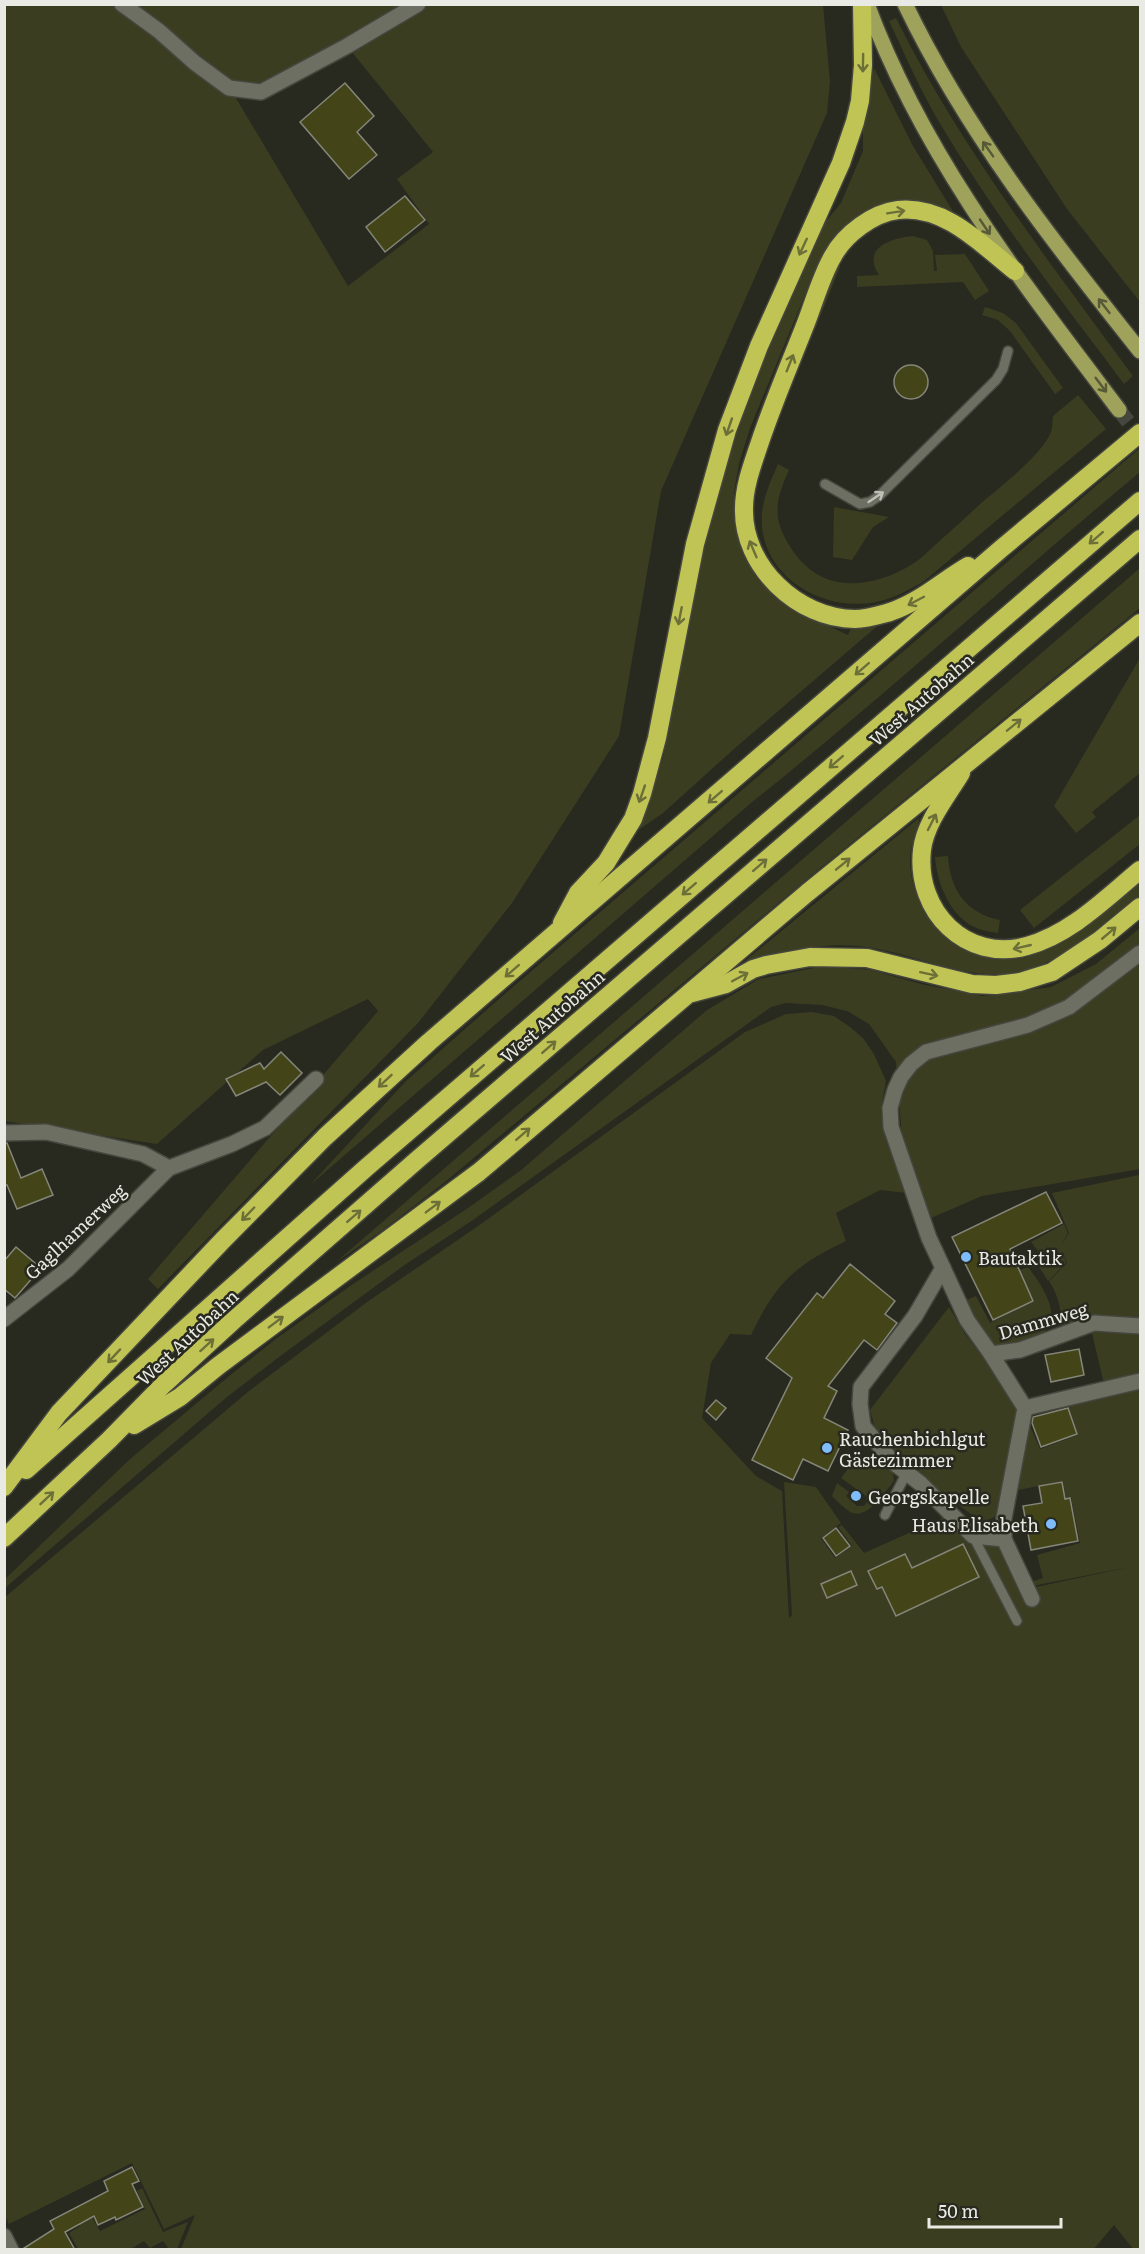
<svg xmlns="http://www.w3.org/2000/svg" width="1145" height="2254" font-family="Literata,serif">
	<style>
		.green { fill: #3b3d21; fill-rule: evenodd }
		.building { fill: #434518; stroke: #85867a; stroke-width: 1.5 }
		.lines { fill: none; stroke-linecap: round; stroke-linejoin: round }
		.primary-tunnel { stroke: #45463d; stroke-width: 15; stroke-dasharray: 15 8; stroke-linecap: butt }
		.service-casing { stroke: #45463d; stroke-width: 12 }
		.minor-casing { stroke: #45463d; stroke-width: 18 }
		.primary-casing { stroke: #45463d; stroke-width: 18 }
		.motorway-casing { stroke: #45463d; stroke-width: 21 }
		.service { stroke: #6d6f63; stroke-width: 9 }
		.minor { stroke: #6d6f63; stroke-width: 15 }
		.primary { stroke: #9fa25b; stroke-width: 15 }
		.motorway { stroke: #c0c455; stroke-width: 18 }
		.oneway { stroke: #6c6f37 }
		.oneway2 { stroke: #585937 }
		.oneway3 { stroke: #bebfb7 }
		.poi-dot { fill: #7ebdf9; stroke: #28291f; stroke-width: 2 }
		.labels { text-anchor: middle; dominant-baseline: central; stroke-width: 5; stroke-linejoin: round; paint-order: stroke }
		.street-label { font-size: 18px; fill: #eaeae4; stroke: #28291f }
		.poi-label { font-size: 18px; fill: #eaeae4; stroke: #28291f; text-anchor: start }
	</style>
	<rect width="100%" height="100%" fill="#28291f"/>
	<g class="green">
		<path d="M5,5H823L830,82L827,113L661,491L619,736L512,903L418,1023L158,1289L148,1279L378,1011L368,999L263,1050L157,1144L5,1121ZM347,46L433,152L397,179L429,224L348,286L230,88L261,92Z"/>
		<path d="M941,5H1140V302L1067,209L961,47Z"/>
		<path d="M896,18C960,147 1048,260 1133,376L1124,384C1061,300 996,217 942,127C922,94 906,57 889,21Z"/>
		<path d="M874,68L913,146L954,213L937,205L922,202L846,226L832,241L819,261L750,428L739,464L734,492L735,515L739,538L746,555L797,611L848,635L853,624L882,622L734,749L663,813L634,833L648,804L663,758L702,553L722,473L769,339L819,230L841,203L863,151V124Z"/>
		<path d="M913,236L927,240L933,251L934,271H937L935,255L965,254L989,291L975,300L963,282L857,287V276L879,275C861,248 891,238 913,236Z"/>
		<path d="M839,263L840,267L768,445L766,434Z"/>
		<path d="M985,307L1003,313L1016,323L1063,388L1055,394L1010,331L998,320L982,315Z"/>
		<path d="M1078,395L1106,429L923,582C908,590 893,599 876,602C821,613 757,574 762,513C764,495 771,480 778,464L789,470C774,503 772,520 793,551C823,595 873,589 914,563C922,558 928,551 935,545C950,532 965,518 979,505C999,487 1039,458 1050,434C1053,429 1052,422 1053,416Z"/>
		<path d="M1140,448V472C1009,581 884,697 751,803L309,1186L406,1081L499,999Z"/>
		<path d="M834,507L889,517L873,527L852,560L833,557Z"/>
		<path d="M1140,568V608L813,874L445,1182L383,1230L336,1262Z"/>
		<path d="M1140,658V773L1092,812L1096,817L1076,833L1054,806Z"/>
		<path d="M1140,815V844L1034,928L1020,910Z"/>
		<path d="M919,818C919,830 910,844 910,858C909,895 932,930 965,947C975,952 989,954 1000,957L1140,881V896C1103,926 1065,962 1017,972C973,982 921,957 878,949C833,940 791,949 747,962L746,960L751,956Z"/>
		<path d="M948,856C950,890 966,913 1000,920L998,933C992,932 985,931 979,929C951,919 937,884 935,857Z"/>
		<path d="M1140,928V1169L982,1196L931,1218L902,1137L896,1062L869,1024L847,1011L822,1005L786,1003L771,1007L473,1220L403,1266L279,1357L227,1397L5,1588V1579L130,1459L228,1377L277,1338L353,1284L468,1208L520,1171L707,1010L759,979L823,966L871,970L921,984L983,996L1051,987L1096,964Z"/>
		<path d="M812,1012L834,1016L850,1027L863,1038L874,1054L886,1081L881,1109L884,1134L907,1193L880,1190L836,1213L846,1241C794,1266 776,1283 751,1335L730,1334L711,1363L702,1418L756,1476L782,1491L789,1618L792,1615L784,1482L816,1487L841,1523L821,1538L835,1558L852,1546L838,1527L842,1525L864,1553L947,1516L999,1543L1022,1590L1130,1567L1032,1586L1031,1582L1043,1578L1037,1555L1080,1543L1071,1497L1066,1498L1063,1481L1013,1491L1027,1419L1040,1449L1078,1435L1066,1401L1140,1388V2249H1133L1114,2225L1093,2250L181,2249L195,2215L164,2229L132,2163L9,2224L4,2214V1598L249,1391L367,1302L481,1224L745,1032L786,1014Z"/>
		<path d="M1139,1175L1140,1321H1080L1059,1326C1063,1310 1058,1295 1049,1281L1067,1263L1063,1251L1066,1263L1048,1281L1038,1265V1251L1031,1242L1064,1224L1068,1233L1061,1245L1069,1233L1052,1193Z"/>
		<path d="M1028,1267C1065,1315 1061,1341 996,1346L981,1331L964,1301L976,1296L990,1323L1034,1301L1019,1270Z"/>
		<path d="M949,1307L965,1334L1010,1393L1016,1407V1419L1000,1510L994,1517L983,1523L905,1465L875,1428L870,1410Z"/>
		<path d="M1091,1329L1140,1331V1376L1104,1384Z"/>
		<path d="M873,1454L893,1473L894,1481C885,1492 867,1521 850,1512C844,1508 837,1501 832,1496L837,1483L849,1492L846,1496L857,1506H864L867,1502L866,1496L841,1478C850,1466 857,1457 873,1454Z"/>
		<path d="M142,2188L163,2232L188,2222L177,2249H169L163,2241L150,2248L144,2241L131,2249H78L69,2233L80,2226L72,2211L84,2203L100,2231L145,2209L137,2191Z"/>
	</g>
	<g class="building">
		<path d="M345,83L374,116L357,132L377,155L349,179L300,122Z"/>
		<path d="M405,196L425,220L385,252L366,227Z"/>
		<circle cx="911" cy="382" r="17"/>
		<path d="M281,1052L302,1073L280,1095L266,1082L236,1096L226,1079L260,1063L264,1069Z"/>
		<path d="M4,1143H7L21,1178L42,1169L53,1195L17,1209L7,1185H4Z"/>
		<path d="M1046,1192L1062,1223L1010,1249L1033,1301L993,1320L952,1237Z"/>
		<path d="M16,1247L41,1268L15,1298L4,1289V1261Z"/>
		<path d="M850,1264L895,1301L885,1314L897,1323L877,1350L864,1340L828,1386L837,1391L824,1418L848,1430L828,1471L803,1459L793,1480L752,1460L792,1378L766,1358L817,1293L823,1298Z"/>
		<path d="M1079,1349L1084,1375L1051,1382L1045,1355Z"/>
		<path d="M716,1400L726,1408L716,1420L706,1411Z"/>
		<path d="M1068,1408L1077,1434L1041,1447L1032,1423L1033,1417Z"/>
		<path d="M1062,1482L1065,1499L1070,1498L1078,1541L1031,1550L1023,1506L1042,1503L1039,1486Z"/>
		<path d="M836,1528L850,1546L836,1556L823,1538Z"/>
		<path d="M963,1544L979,1577L896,1616L882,1587L877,1589L868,1571L905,1554L912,1568Z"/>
		<path d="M851,1571L857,1585L827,1598L821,1584Z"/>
		<path d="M132,2167L139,2181L132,2184L143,2207L116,2220L115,2217L98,2225L94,2216L65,2232L75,2250H21L54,2229L50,2221L108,2191L104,2181Z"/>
	</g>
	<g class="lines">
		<path class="primary-tunnel" d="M1119,410L1140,437"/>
		<g class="service-casing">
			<g id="service">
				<path d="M825,484L860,504L870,502L879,496L996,380L1003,369L1008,351"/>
				<path d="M885,1515L907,1472"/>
				<path d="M973,1536L1017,1621"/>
			</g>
		</g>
		<g class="minor-casing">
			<g id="minor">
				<path d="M122,4L159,31L195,63L229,88L261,92L347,46L418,4"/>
				<path d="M4,1133L46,1132L143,1154L169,1168"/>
				<path d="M943,1268L967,1320L991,1354L1025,1408L1004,1518V1539"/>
				<path d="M4,1319L68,1269L169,1168L232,1144L265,1128L316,1079"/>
				<path d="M991,1354L1020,1350L1094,1323L1140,1326"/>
				<path d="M1025,1408L1140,1381"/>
				<path d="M1032,1599L1004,1539L973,1536L921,1484L893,1462L863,1426L860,1404L861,1387L915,1316L943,1268L929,1238L891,1127L890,1108L895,1090L901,1077L911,1064L926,1052L1028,1025L1069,1007L1140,953"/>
				<path d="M4,2236L11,2250"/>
			</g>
		</g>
		<g class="primary-casing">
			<g id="primary">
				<path d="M867,4C923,156 1023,283 1119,410"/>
				<path d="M905,4C966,131 1053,242 1140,351"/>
			</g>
		</g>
		<g class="motorway-casing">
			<g id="motorway">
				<path d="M968,566C942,581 920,602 890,612C879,615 866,619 855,619C798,619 742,566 744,508C744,486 753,463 760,442C773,403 789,366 804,328C813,306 821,276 833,256C845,234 873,213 898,210C945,205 981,244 1015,271"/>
				<path d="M961,773C947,796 925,823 922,850C915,911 966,963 1027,946C1071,934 1106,898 1140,870"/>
				<path d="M562,923L578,893L606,863L620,840L633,819L642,794L657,738L695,544L727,430L759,346L841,163L855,122L860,101L863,65L862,4"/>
				<path d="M692,993L726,984L753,969L766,965L810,957L867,958L972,984L996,985L1020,982L1052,972L1100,940L1140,907"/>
				<path d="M134,1425L180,1397L218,1366L479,1172L807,893L1140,623"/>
				<path d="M26,1470L367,1167L1140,501"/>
				<path d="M4,1487L59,1413L223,1240L325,1137L429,1042L1002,548L1140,433"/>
				<path d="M4,1538L109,1440L164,1384L234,1320L417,1160L1140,539"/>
			</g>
		</g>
		<use href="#service" class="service"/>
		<use href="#minor" class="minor"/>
		<use href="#primary" class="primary"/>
		<use href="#motorway" class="motorway"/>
	</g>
	<defs><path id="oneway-shaft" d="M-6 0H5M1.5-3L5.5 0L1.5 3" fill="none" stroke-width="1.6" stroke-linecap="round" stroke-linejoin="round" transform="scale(1.5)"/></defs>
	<g class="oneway">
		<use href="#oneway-shaft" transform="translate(863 63) rotate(91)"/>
		<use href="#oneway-shaft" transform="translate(896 212) rotate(-9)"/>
		<use href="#oneway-shaft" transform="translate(803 247) rotate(115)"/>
		<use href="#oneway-shaft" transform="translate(790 363) rotate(-68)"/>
		<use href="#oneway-shaft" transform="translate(729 427) rotate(109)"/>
		<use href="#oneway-shaft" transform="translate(1096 538) rotate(139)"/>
		<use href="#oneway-shaft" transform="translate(753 549) rotate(-113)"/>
		<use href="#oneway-shaft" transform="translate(916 601) rotate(152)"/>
		<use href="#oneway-shaft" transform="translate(680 616) rotate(101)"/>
		<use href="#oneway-shaft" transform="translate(862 669) rotate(139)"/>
		<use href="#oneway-shaft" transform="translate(1014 725) rotate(-39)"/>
		<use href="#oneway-shaft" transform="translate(836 762) rotate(139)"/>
		<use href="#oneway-shaft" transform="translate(642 794) rotate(109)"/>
		<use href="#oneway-shaft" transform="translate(715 797) rotate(139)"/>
		<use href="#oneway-shaft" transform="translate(932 822) rotate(-63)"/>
		<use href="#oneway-shaft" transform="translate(843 864) rotate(-39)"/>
		<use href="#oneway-shaft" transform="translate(760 865) rotate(-41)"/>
		<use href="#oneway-shaft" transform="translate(689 889) rotate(139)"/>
		<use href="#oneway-shaft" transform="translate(1109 933) rotate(-40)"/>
		<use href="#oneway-shaft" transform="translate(1022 947) rotate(167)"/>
		<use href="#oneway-shaft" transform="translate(512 971) rotate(139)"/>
		<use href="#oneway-shaft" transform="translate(929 974) rotate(12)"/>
		<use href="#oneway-shaft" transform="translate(740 977) rotate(-28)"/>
		<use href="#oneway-shaft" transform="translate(549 1047) rotate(-41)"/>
		<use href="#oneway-shaft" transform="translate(477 1071) rotate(139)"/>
		<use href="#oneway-shaft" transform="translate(385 1081) rotate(137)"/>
		<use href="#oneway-shaft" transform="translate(523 1134) rotate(-41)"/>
		<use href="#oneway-shaft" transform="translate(433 1207) rotate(-37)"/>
		<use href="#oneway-shaft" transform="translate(248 1214) rotate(134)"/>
		<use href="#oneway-shaft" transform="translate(354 1216) rotate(-41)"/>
		<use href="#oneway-shaft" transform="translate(276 1322) rotate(-37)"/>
		<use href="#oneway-shaft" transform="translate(207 1345) rotate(-42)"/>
		<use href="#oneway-shaft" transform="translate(114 1356) rotate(133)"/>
		<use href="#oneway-shaft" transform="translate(47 1498) rotate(-43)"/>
	</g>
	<g class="oneway2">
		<use href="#oneway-shaft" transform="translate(988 149) rotate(-125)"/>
		<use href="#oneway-shaft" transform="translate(985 227) rotate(56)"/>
		<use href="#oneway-shaft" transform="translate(1104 306) rotate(-128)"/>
		<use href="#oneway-shaft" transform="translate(1101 385) rotate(53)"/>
	</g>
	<use class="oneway3" href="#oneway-shaft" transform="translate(876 497) rotate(-34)"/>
	<g class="poi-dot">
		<circle cx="966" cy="1257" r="6"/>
		<circle cx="827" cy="1448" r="6"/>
		<circle cx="856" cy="1496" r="6"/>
		<circle cx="1051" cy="1524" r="6"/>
	</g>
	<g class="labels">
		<g class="street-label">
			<text transform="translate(921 699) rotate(-41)">West Autobahn</text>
			<text transform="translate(552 1016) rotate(-41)">West Autobahn</text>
			<text transform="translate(75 1231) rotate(-43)">Gaglhamerweg</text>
			<text transform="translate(1043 1320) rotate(-16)">Dammweg</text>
			<text transform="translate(187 1337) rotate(-43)">West Autobahn</text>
		</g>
		<g class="poi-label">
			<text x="978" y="1257">Bautaktik</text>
			<text x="839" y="1438">Rauchenbichlgut<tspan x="839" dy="21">Gästezimmer</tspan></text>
			<text x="868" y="1496">Georgskapelle</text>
			<text x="1039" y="1524" text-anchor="end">Haus Elisabeth</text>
		</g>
	</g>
	<rect width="1145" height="2254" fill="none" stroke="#eaeae4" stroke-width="12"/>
	<path d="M929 2218v9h132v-9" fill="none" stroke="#eaeae4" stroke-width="3"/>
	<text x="938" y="2218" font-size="18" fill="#eaeae4" stroke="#28291f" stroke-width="4.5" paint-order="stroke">50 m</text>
</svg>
